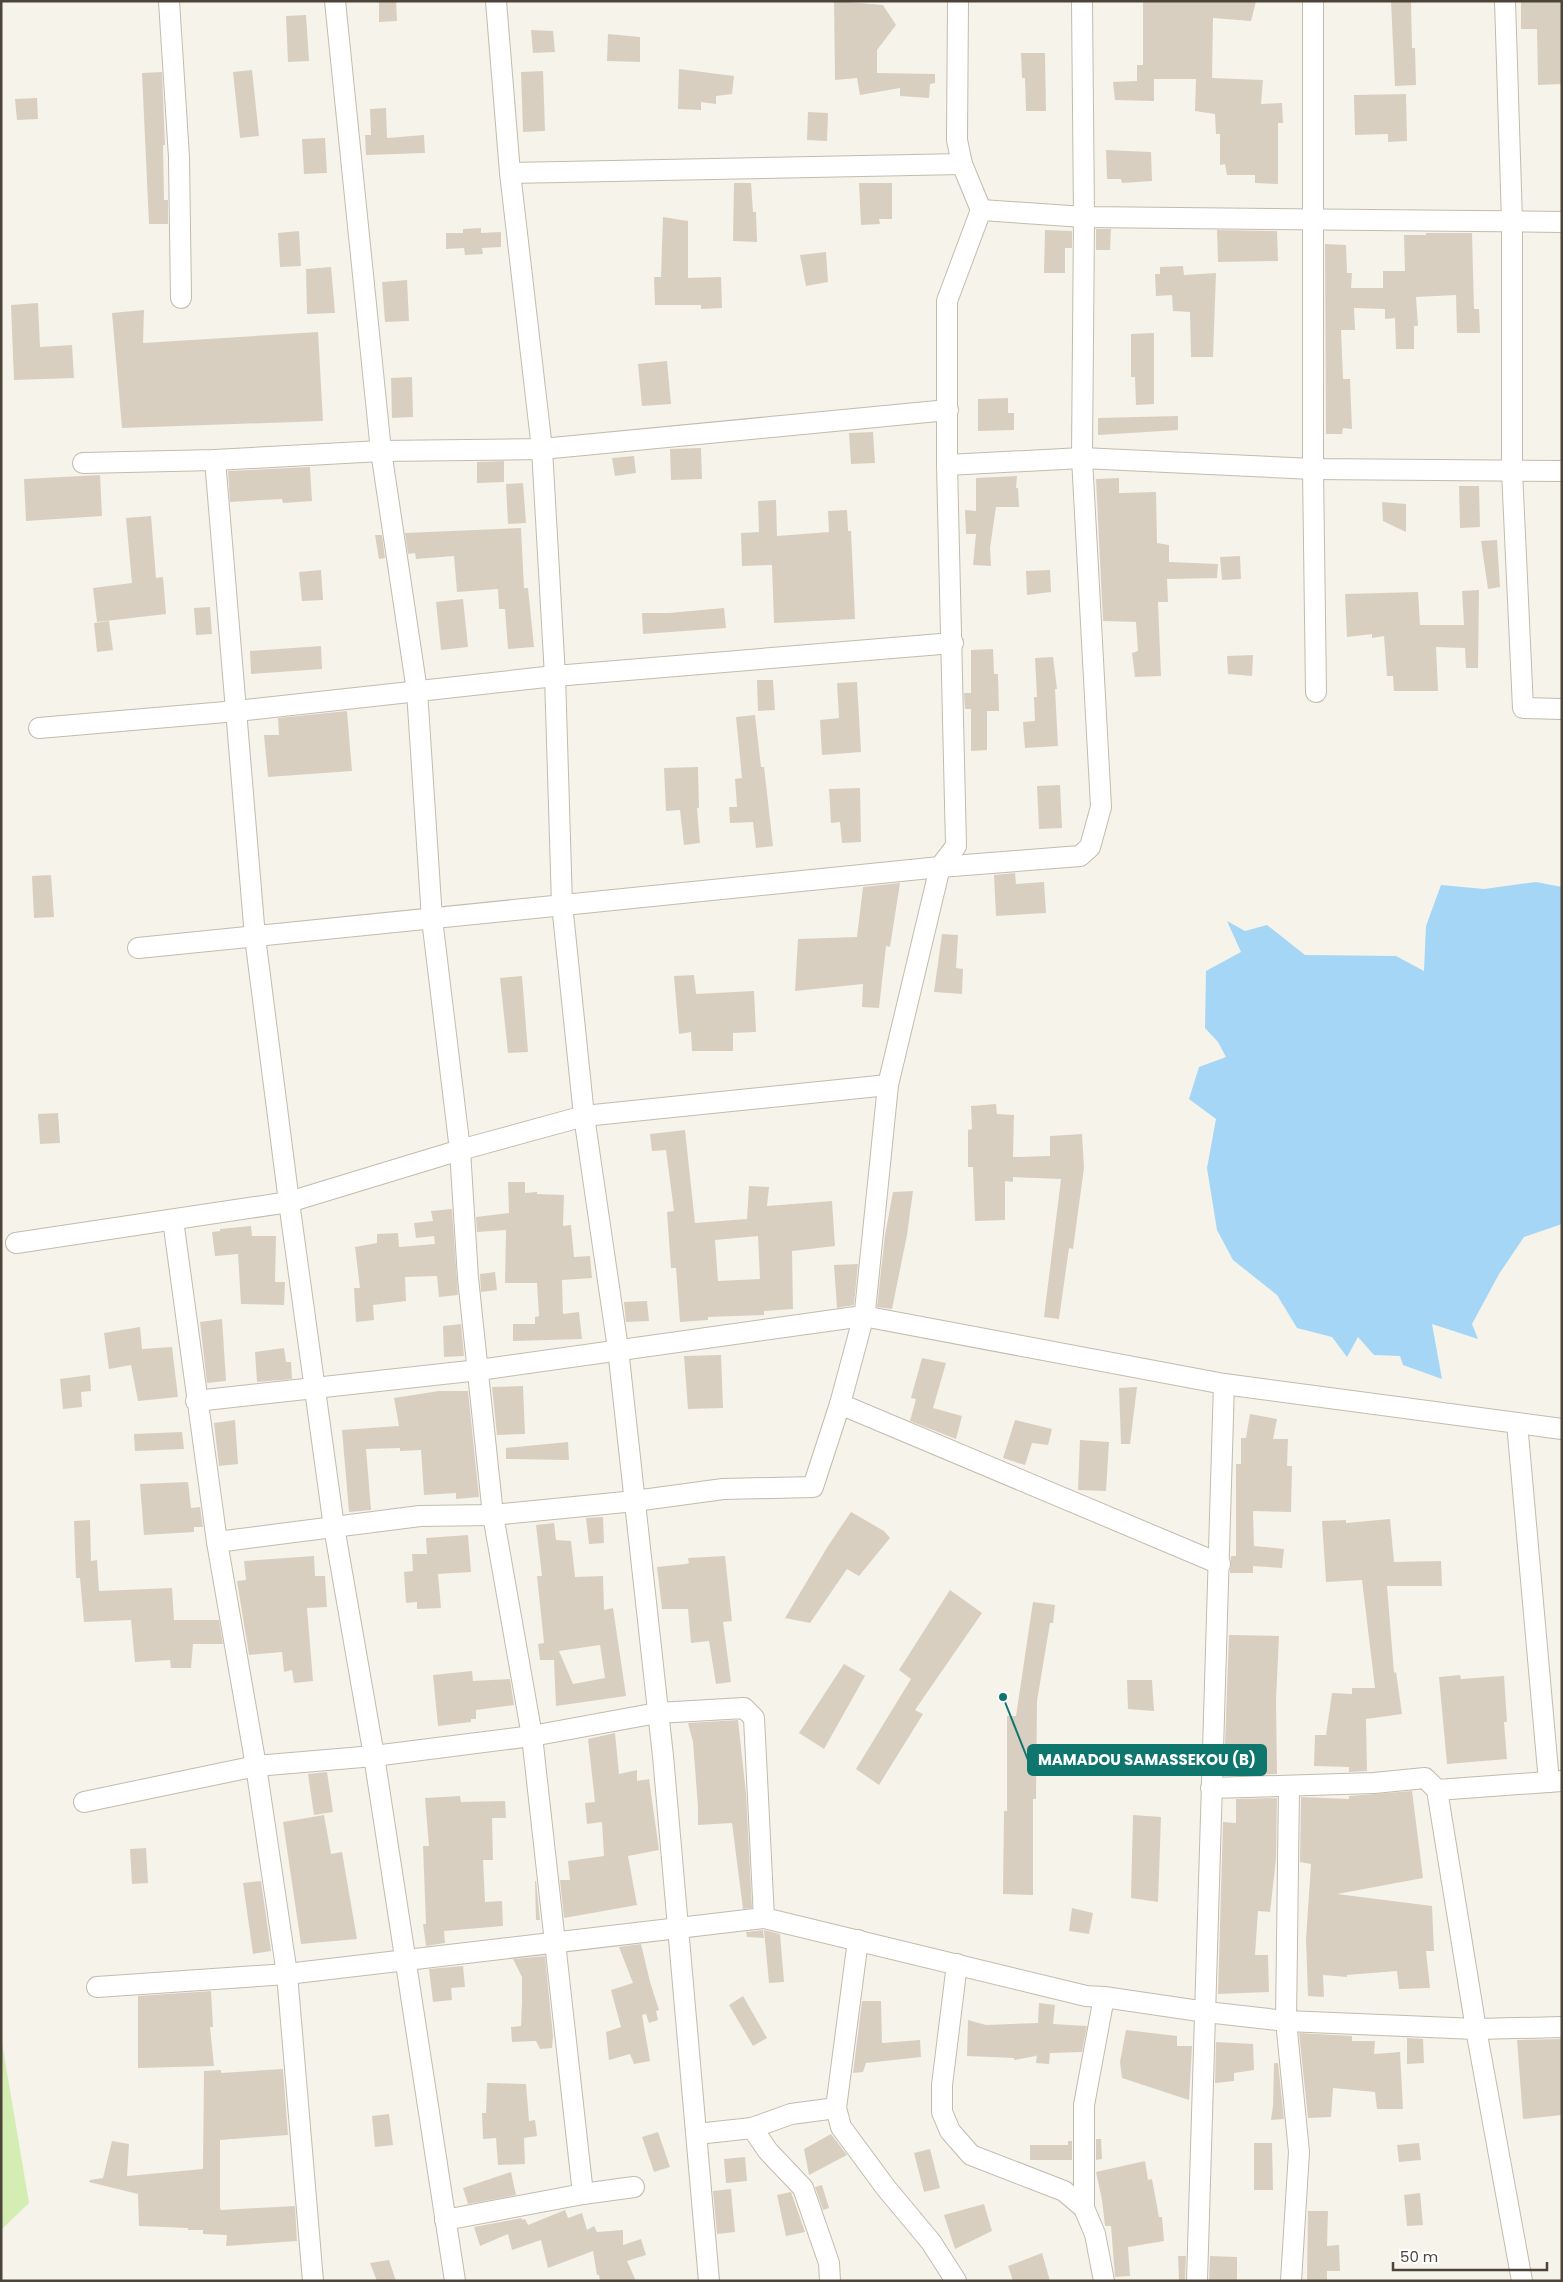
<svg xmlns="http://www.w3.org/2000/svg" width="1563" height="2282" font-family="Poppins,sans-serif">
	<style>
		.green { fill: #d3edb2 }
		.water { fill: #a5d6f6 }
		.building { fill: #d9cfc0; fill-rule: evenodd }
		.lines { fill: none; stroke-linecap: round; stroke-linejoin: round }
		.street-casing { stroke: #c3bbad; stroke-width: 22 }
		.street { stroke: #fff; stroke-width: 20 }
		.leader { fill: none; stroke: #0f766e; stroke-width: 2 }
		.callout-dot { fill: #0f766e; stroke: #fff; stroke-width: 2 }
		.callout { fill: #0f766e; stroke: #0f766e; stroke-width: 2 }
		.callout-label { font-size: 15px; text-anchor: middle; font-weight: bold; fill: #fff }
	</style>
	<rect width="100%" height="100%" fill="#f6f3eb"/>
	<path class="green" d="M1,2037L29,2203L1,2230Z"/>
	<path class="water" d="M1536,882L1562,887V1224L1524,1237L1499,1274L1472,1324L1478,1339L1432,1324L1442,1379L1403,1365L1400,1356L1374,1355L1358,1337L1347,1357L1332,1337L1297,1328L1277,1295L1233,1260L1217,1230L1207,1168L1216,1119L1189,1099L1199,1067L1226,1057L1218,1042L1205,1028L1206,971L1241,952L1227,921L1245,931L1267,925L1305,955L1396,956L1424,971L1426,926L1441,885L1484,889Z"/>
	<g class="building">
		<path d="M379,1H396L397,21L379,22Z"/>
		<path d="M834,1L883,5L896,25L877,50V73L935,74V83L930,84L929,98L900,96V88L860,95L857,78L835,80Z"/>
		<path d="M1143,1H1256L1251,21L1213,18L1212,78L1263,80L1261,104L1282,103L1283,123H1278V184L1255,183V175H1227L1225,164L1220,165V134H1216L1215,114L1195,111L1196,79H1154V101L1115,100L1113,82L1137,81V65H1143Z"/>
		<path d="M1391,1H1411L1412,48H1415L1416,85L1395,86Z"/>
		<path d="M1521,1H1562V84L1538,85L1537,29H1521Z"/>
		<path d="M306,15L309,61L288,62L286,16Z"/>
		<path d="M531,30L553,31L555,52L533,53Z"/>
		<path d="M608,34L640,37V62L607,61Z"/>
		<path d="M1021,53H1045L1046,111H1026L1025,78H1022Z"/>
		<path d="M679,69L734,76L732,94L716,96V104L701,102V110L678,109Z"/>
		<path d="M252,70L259,136L240,138L233,72Z"/>
		<path d="M543,71L545,131L523,132L521,72Z"/>
		<path d="M162,72L165,145H163L164,200H168V224H149L142,73Z"/>
		<path d="M1406,94L1407,141L1388,142V134L1355,135L1354,95Z"/>
		<path d="M37,98L38,119L17,120L15,99Z"/>
		<path d="M386,108L387,138L424,135L425,153L366,155L365,135H371L370,109Z"/>
		<path d="M808,112L828,113L827,141L807,140Z"/>
		<path d="M325,138L327,173L304,174L302,139Z"/>
		<path d="M1106,150L1151,152L1152,181L1122,183L1121,179H1107Z"/>
		<path d="M734,183H751L753,212H756L757,242L733,241Z"/>
		<path d="M859,183H892V219H879L880,224L861,225Z"/>
		<path d="M663,217L688,221V278L721,277L722,308L701,309V305H655L654,277H661Z"/>
		<path d="M481,228V233L501,232V247L482,248L483,254L465,255L464,248L446,249V233H463V229Z"/>
		<path d="M1096,229H1111L1110,250H1096Z"/>
		<path d="M1045,230L1072,231V248H1065V273H1044Z"/>
		<path d="M1217,230L1277,231L1278,261L1218,262Z"/>
		<path d="M299,231L301,266L280,267L278,233Z"/>
		<path d="M1426,233H1472L1474,309H1479L1480,333H1457L1456,295L1416,297L1418,326H1414V349H1396L1395,318L1385,319V309L1354,308L1355,330H1341L1343,379H1350L1352,429L1343,428L1342,434H1326L1325,244L1346,245L1347,273H1352L1351,288H1383V271H1405L1404,235H1426Z"/>
		<path d="M826,252L828,282L806,286L800,255Z"/>
		<path d="M1183,266L1184,275L1216,273L1213,357H1191L1190,312L1173,311L1172,295L1156,296L1155,274H1160V267Z"/>
		<path d="M331,267L335,313L307,314L306,269Z"/>
		<path d="M407,280L409,321L385,322L382,282Z"/>
		<path d="M38,303L40,347L72,345L74,378L14,380L11,305Z"/>
		<path d="M144,310L143,343L318,332L323,421L122,428L112,313Z"/>
		<path d="M1154,333V404L1136,405L1135,377H1131V334Z"/>
		<path d="M667,361L671,404L642,406L638,364Z"/>
		<path d="M412,377L413,417L392,418L391,378Z"/>
		<path d="M1008,398V413H1014V430L978,431V399Z"/>
		<path d="M1178,416V430L1098,435V418Z"/>
		<path d="M873,432L875,463L851,464L849,433Z"/>
		<path d="M701,448L702,479L671,480L670,449Z"/>
		<path d="M634,456L636,473L615,476L612,458Z"/>
		<path d="M504,461V482L477,483V462Z"/>
		<path d="M310,467L312,501L283,503L282,499L230,502L228,471Z"/>
		<path d="M100,475L102,516L26,521L24,479Z"/>
		<path d="M1017,476L1016,488H1018L1019,507H996L990,548L991,566L973,565L976,534H966L965,510L976,511V478Z"/>
		<path d="M1119,478V493L1156,492L1157,543L1169,545V562L1218,564L1217,578L1167,579L1168,602H1158L1161,676L1135,677L1132,653L1138,651L1136,622L1103,621L1096,479Z"/>
		<path d="M523,483L526,523L508,524L506,484Z"/>
		<path d="M1459,486H1479L1480,527L1460,528Z"/>
		<path d="M776,500L777,536L829,532L828,511L847,510L848,531H851L855,619L774,623L772,565L742,566L741,533L759,532L758,501Z"/>
		<path d="M1382,502L1406,504V532L1383,521Z"/>
		<path d="M151,516L156,578L163,577L166,614L97,622L93,588L132,583L126,518Z"/>
		<path d="M521,528L524,588H528L534,647L508,649L505,609H499L498,589L457,592L454,556L416,559L415,553L408,554L405,533Z"/>
		<path d="M375,535H382L385,558L379,559Z"/>
		<path d="M1497,540L1500,587L1488,589L1481,541Z"/>
		<path d="M1240,556L1241,579L1222,580L1220,557Z"/>
		<path d="M321,570L323,600L302,601L299,572Z"/>
		<path d="M1050,570L1051,592L1027,595L1026,571Z"/>
		<path d="M1479,590L1478,668H1466L1465,648L1436,647L1438,691H1394L1393,676H1387L1384,636L1372,638V634L1347,637L1345,594L1418,592L1420,625H1464L1462,591Z"/>
		<path d="M463,599L468,647L441,650L436,602Z"/>
		<path d="M210,607L212,634L196,635L194,608Z"/>
		<path d="M724,608L726,628L643,634L642,613H669Z"/>
		<path d="M109,621L113,650L97,652L94,623Z"/>
		<path d="M321,646L322,669L251,674L250,651Z"/>
		<path d="M993,649L994,674H998L999,711H987V750L971,751V709H965L964,693H971V650Z"/>
		<path d="M1253,655L1252,676L1228,674L1227,656Z"/>
		<path d="M1053,657L1057,689H1055L1058,746L1025,748L1023,722L1035,721L1034,697H1037L1035,658Z"/>
		<path d="M757,680H773L775,710L758,711Z"/>
		<path d="M857,682L861,752L822,755L820,720L839,718L837,683Z"/>
		<path d="M347,711L352,771L268,777L264,735H279L278,718Z"/>
		<path d="M755,715L761,767H764L773,846L756,848L753,822L730,823L729,807H737L735,779L742,778L736,717Z"/>
		<path d="M698,767L699,808H697L700,843L684,845L680,810L666,811L664,768Z"/>
		<path d="M1060,785L1062,828L1039,829L1037,786Z"/>
		<path d="M860,788L861,842L842,843L840,822L831,823L829,789Z"/>
		<path d="M1015,873L1016,884L1044,882L1046,913L996,916L994,875Z"/>
		<path d="M51,875L54,917L34,918L32,876Z"/>
		<path d="M900,883L890,947L886,946L879,1008L862,1007L863,984L795,991L798,939L857,937L863,887Z"/>
		<path d="M942,934L958,935L956,968L963,969L962,994L934,992Z"/>
		<path d="M694,975L696,994L754,991L756,1032L733,1033V1051H692L691,1032L679,1034L674,976Z"/>
		<path d="M522,976L528,1052L508,1053L500,978Z"/>
		<path d="M996,1104L997,1114L1014,1115L1013,1157L1050,1156V1136L1082,1134L1084,1168L1073,1249L1069,1248L1059,1319L1044,1317L1061,1179L1013,1177V1182L1005,1181V1220L975,1221L973,1167H968V1130L972,1129L971,1106Z"/>
		<path d="M58,1113L60,1143L40,1144L38,1114Z"/>
		<path d="M685,1130L695,1223L747,1219L749,1186L769,1187L767,1206L832,1201L835,1246L792,1251L793,1309L764,1311V1315L708,1317V1320L680,1322L676,1268H671L667,1212L674,1211L666,1150L652,1151L650,1134ZM758,1236L760,1279L718,1281L715,1240Z"/>
		<path d="M508,1182H525V1193L537,1192V1194L564,1195L563,1226L571,1225L574,1257L590,1256L592,1278L562,1280L563,1314L579,1312L582,1339L513,1341V1324H535V1317L539,1316L537,1283H505L506,1230L477,1232L476,1217L509,1213Z"/>
		<path d="M913,1191L907,1235L892,1309L877,1307L885,1235L893,1192Z"/>
		<path d="M452,1209L458,1295L439,1297L437,1276L405,1277L406,1301L373,1305L374,1320L356,1322L354,1288H360L355,1247L377,1243V1234L398,1233L399,1247L435,1244L434,1236L416,1238L414,1223L433,1221L431,1211Z"/>
		<path d="M251,1226L252,1236H276L275,1282H285L284,1305L241,1304L238,1254L215,1256L212,1232L220,1231V1229Z"/>
		<path d="M858,1264L854,1305L837,1308L834,1265Z"/>
		<path d="M495,1272L497,1290L481,1292L480,1274Z"/>
		<path d="M647,1301L649,1321L626,1322L624,1302Z"/>
		<path d="M222,1319L226,1381L207,1383L200,1322Z"/>
		<path d="M461,1324L464,1356L444,1357L443,1326Z"/>
		<path d="M140,1327L142,1349L172,1347L178,1397L138,1401L131,1365L109,1369L104,1333Z"/>
		<path d="M284,1348L286,1362H291L292,1379L257,1382L255,1352Z"/>
		<path d="M721,1355L723,1408L688,1409L684,1356Z"/>
		<path d="M922,1358L946,1363L933,1408L962,1416L956,1439L910,1421L916,1399L911,1398Z"/>
		<path d="M90,1375L91,1391L81,1392L82,1407L63,1409L60,1379Z"/>
		<path d="M523,1386L525,1434L497,1435L492,1387Z"/>
		<path d="M1137,1387L1130,1444H1121L1119,1388Z"/>
		<path d="M439,1391H468L479,1497L456,1499V1493L424,1495L421,1450L400,1451V1448L366,1449L371,1510L349,1512L342,1430L399,1426L394,1398Z"/>
		<path d="M1250,1414L1277,1419L1273,1439H1288L1287,1466H1292L1291,1512L1253,1511L1254,1546L1284,1549L1282,1568L1253,1566V1573H1230L1231,1556H1236V1464H1241V1438H1246Z"/>
		<path d="M235,1420L238,1464L219,1466L214,1423Z"/>
		<path d="M1015,1420L1052,1429L1048,1445L1032,1443L1025,1465L1003,1458Z"/>
		<path d="M182,1432L184,1449L135,1451L134,1434Z"/>
		<path d="M1080,1440L1109,1442L1106,1491L1078,1490Z"/>
		<path d="M568,1442L569,1460L506,1459V1448Z"/>
		<path d="M188,1482L191,1508L200,1507L203,1527H194V1532L144,1535L140,1484Z"/>
		<path d="M851,1512L884,1531L890,1538L859,1576L847,1569L810,1623L785,1618L828,1546Z"/>
		<path d="M603,1517L604,1543L589,1544L586,1518Z"/>
		<path d="M1390,1519L1394,1562L1441,1561L1442,1586H1387L1394,1673L1396,1672L1402,1714L1366,1719L1367,1771L1349,1772V1767L1314,1766L1315,1735H1326L1332,1693L1352,1694V1688H1375L1362,1580L1326,1582L1322,1521L1346,1520V1523Z"/>
		<path d="M90,1520L91,1561L97,1560L99,1591L172,1588L174,1620H219L223,1644H193L191,1668H171L170,1660L135,1662L131,1620L84,1622L80,1578H76L74,1521Z"/>
		<path d="M554,1523L556,1540L571,1541L575,1577L603,1576L604,1610L613,1608L626,1696L556,1706L554,1660H540L538,1644L544,1643L537,1576H542L536,1525ZM600,1645L605,1678L573,1684L559,1651Z"/>
		<path d="M468,1535L471,1572L438,1574L441,1608L417,1609V1602L406,1603L404,1572L413,1571L412,1554H427L426,1538Z"/>
		<path d="M314,1556L315,1576H325L327,1607L307,1608L313,1681L294,1683L292,1670L284,1672L282,1652L249,1655L237,1581L246,1580L244,1561Z"/>
		<path d="M725,1556L732,1621L723,1622L731,1682L716,1684L709,1641L691,1643L688,1609H662L657,1567L686,1564L689,1563L688,1558Z"/>
		<path d="M950,1590L982,1613L915,1710L923,1714L879,1785L856,1769L911,1679L899,1670Z"/>
		<path d="M1033,1602L1055,1605L1053,1623H1050L1037,1701L1036,1799H1033V1895L1003,1894L1004,1811H1007V1716H1016Z"/>
		<path d="M1229,1635L1279,1636L1276,1700L1277,1774L1237,1775V1770L1224,1771Z"/>
		<path d="M844,1664L865,1676L824,1749L799,1733Z"/>
		<path d="M472,1671L473,1681L510,1679L514,1705L476,1710V1719H471V1722L438,1726L433,1675Z"/>
		<path d="M1460,1675L1461,1679L1504,1676L1507,1722H1504L1507,1759L1447,1764L1439,1677Z"/>
		<path d="M1127,1680H1152L1154,1711L1128,1709Z"/>
		<path d="M738,1720L746,1793L752,1908L743,1909L732,1823L698,1825V1807L693,1742L688,1723Z"/>
		<path d="M615,1733L619,1774L637,1770V1781L649,1779L659,1850L628,1856L637,1905L564,1918L560,1880H570L568,1861L604,1856L602,1822L587,1824L585,1803L595,1802L588,1739Z"/>
		<path d="M327,1772L333,1812L314,1815L308,1774Z"/>
		<path d="M1412,1791L1423,1878L1337,1894L1432,1906L1434,1951H1426L1430,1988L1399,1989L1397,1971L1347,1975V1977L1323,1975L1324,1997L1308,1996L1306,1939L1311,1864L1300,1862L1301,1797L1349,1799V1796Z"/>
		<path d="M460,1796L461,1802L505,1801L506,1818H492L493,1860H483L485,1902L502,1901L503,1926L444,1931L445,1943L426,1946L423,1924H426L423,1846H429L425,1798Z"/>
		<path d="M1277,1798L1276,1859L1270,1912L1258,1911L1255,1955H1268L1269,1992L1218,1994L1223,1822L1236,1823V1799Z"/>
		<path d="M324,1815L331,1854L342,1852L357,1939L301,1944L283,1822Z"/>
		<path d="M1133,1815L1161,1817L1158,1902L1131,1898Z"/>
		<path d="M146,1848L148,1883L132,1884L130,1849Z"/>
		<path d="M261,1881L271,1951L253,1954L243,1883Z"/>
		<path d="M535,1881H536L540,1920H536Z"/>
		<path d="M1072,1908L1093,1913L1089,1934L1069,1931Z"/>
		<path d="M763,1930L764,1938L747,1937L746,1932Z"/>
		<path d="M764,1930L780,1934L784,1982L769,1983Z"/>
		<path d="M641,1944L650,1982L659,2010L656,2011L658,2020L649,2023L646,2014L642,2015L650,2061L634,2064L630,2054L609,2060L606,2032L621,2027L611,1990L633,1983L619,1947Z"/>
		<path d="M545,1956L553,2036L552,2048L540,2049L536,2041L512,2042L511,2027L521,2026L522,2001V1977L513,1959Z"/>
		<path d="M463,1966L465,1987L451,1988L452,2000L433,2002L429,1969Z"/>
		<path d="M211,1991L213,2027H210L214,2066L138,2068V1996Z"/>
		<path d="M743,1996L767,2038L753,2046L729,2005Z"/>
		<path d="M862,2001H881L882,2043L920,2040L921,2057L866,2063L863,2072L853,2073Z"/>
		<path d="M1039,2003L1055,2005L1053,2024L1087,2026L1082,2052L1050,2053L1049,2064L1036,2063L1037,2054L1036,2056L1014,2060V2058L967,2056L968,2020L986,2025L1038,2023Z"/>
		<path d="M1126,2030L1177,2036V2046H1192L1189,2100L1122,2078L1120,2062Z"/>
		<path d="M1299,2033L1352,2036V2041H1375L1374,2054L1400,2052L1403,2109H1377L1375,2092L1333,2088L1331,2117L1308,2118Z"/>
		<path d="M1407,2038L1423,2039L1424,2063L1407,2064Z"/>
		<path d="M1562,2039V2115L1523,2119L1517,2040Z"/>
		<path d="M1216,2042L1253,2044L1254,2070L1234,2073V2081L1215,2083Z"/>
		<path d="M1274,2063H1278L1284,2119L1271,2120L1273,2106Z"/>
		<path d="M283,2069L288,2135L220,2140V2208L221,2210L295,2206L297,2241L226,2246L227,2235L203,2234V2230H188V2228L139,2226L138,2194L89,2182L90,2180L103,2178L112,2141L129,2144L127,2176L203,2169L204,2071L221,2070V2073Z"/>
		<path d="M487,2083L526,2084L529,2121L535,2120L537,2136L524,2138L525,2164L498,2165L496,2138L483,2139L482,2113H486Z"/>
		<path d="M389,2114L393,2145L375,2147L372,2116Z"/>
		<path d="M658,2132L670,2167L654,2172L642,2137Z"/>
		<path d="M831,2134L847,2155L809,2175L804,2149Z"/>
		<path d="M1096,2139H1101L1102,2159L1096,2160Z"/>
		<path d="M1068,2141H1072V2160H1030V2145H1068Z"/>
		<path d="M1254,2143H1272L1273,2190H1254Z"/>
		<path d="M1419,2143L1421,2160L1399,2162L1397,2145Z"/>
		<path d="M930,2149L940,2188L924,2192L914,2153Z"/>
		<path d="M745,2157L747,2181L726,2183L724,2159Z"/>
		<path d="M1145,2161L1148,2180L1152,2179L1159,2217H1162L1164,2241L1128,2247L1130,2276L1115,2277L1111,2226H1105L1102,2200L1096,2172Z"/>
		<path d="M511,2172L516,2195L468,2204L463,2188Z"/>
		<path d="M822,2185L829,2208L823,2210L815,2187Z"/>
		<path d="M731,2189L735,2232L717,2234L713,2191Z"/>
		<path d="M791,2192L805,2232L786,2236L777,2195Z"/>
		<path d="M1420,2193L1423,2225L1407,2226L1404,2195Z"/>
		<path d="M984,2204L992,2231L955,2249L944,2215Z"/>
		<path d="M565,2210L568,2218L582,2213L587,2230L594,2226L597,2232L623,2230V2245L641,2239L646,2255L627,2261L636,2281H600L599,2275H597L593,2251L548,2268L541,2240L512,2250L508,2234L480,2246L474,2227L522,2218V2220L525,2219L528,2225Z"/>
		<path d="M1308,2211H1328L1327,2246L1339,2245L1340,2271H1327V2281H1307Z"/>
		<path d="M1042,2253L1050,2281H1013L1008,2266Z"/>
		<path d="M1178,2256H1186L1185,2281H1179Z"/>
		<path d="M1210,2256L1237,2257V2281H1209Z"/>
		<path d="M389,2260L396,2281H377L370,2263Z"/>
	</g>
	<g class="lines">
		<g class="street-casing">
			<g id="street">
				<path d="M169,1L179,157L181,298"/>
				<path d="M335,1L381,451L417,691L432,919L460,1150L468,1278L493,1515L532,1736L583,2194"/>
				<path d="M496,1L510,173L542,449L555,676L562,904L584,1116L618,1349L663,1756L709,2281"/>
				<path d="M1313,1V469L1316,692"/>
				<path d="M1505,1L1512,221V471L1523,708L1562,709"/>
				<path d="M510,173L962,164"/>
				<path d="M981,210L1084,217L1562,222"/>
				<path d="M215,460L255,937L289,1202L334,1527L374,1756L455,2281"/>
				<path d="M83,463L215,460L381,451L542,449L948,410"/>
				<path d="M947,465L1082,458L1313,469L1562,471"/>
				<path d="M39,728L237,711L555,676L953,643"/>
				<path d="M138,948L940,867L1080,856L1090,847L1101,807L1082,458L1084,217L1082,1"/>
				<path d="M173,1220L217,1542L256,1766L287,1974L313,2281"/>
				<path d="M16,1243L289,1202L460,1150L584,1116L888,1085"/>
				<path d="M196,1401L479,1370L863,1316L1224,1384L1562,1429"/>
				<path d="M840,1404L1220,1564"/>
				<path d="M1517,1423L1549,1782"/>
				<path d="M217,1542L420,1516L493,1515L635,1501L723,1489L813,1487L840,1404L865,1311L888,1085L940,867L956,846L947,465V301L981,210L962,164L957,140L958,1"/>
				<path d="M1289,1787L1286,2021L1299,2152L1291,2281"/>
				<path d="M1211,1788L1374,1783L1425,1778L1437,1790L1476,2029L1522,2281"/>
				<path d="M1437,1790L1562,1781"/>
				<path d="M84,1802L256,1766L374,1756L532,1736L657,1713L744,1708L754,1718L764,1918"/>
				<path d="M858,1940L836,2108L841,2127L886,2188L931,2242L956,2281"/>
				<path d="M957,1964L942,2085V2112L950,2131L971,2155L1064,2191L1084,2208L1095,2234L1104,2281"/>
				<path d="M97,1987L287,1974L764,1918L1086,1996L1104,1997L1206,2012L1286,2021L1476,2029L1562,2027"/>
				<path d="M752,2128L768,2151L803,2188L829,2263L830,2281"/>
				<path d="M697,2134L752,2128L791,2114L836,2108"/>
				<path d="M1084,2208V2105L1104,1997"/>
				<path d="M445,2220L583,2194L634,2187"/>
				<path d="M1197,2281L1224,1384"/>
			</g>
		</g>
		<use href="#street" class="street"/>
	</g>
	<path class="leader" d="M1003 1697L1028 1760"/>
	<circle class="callout-dot" cx="1003" cy="1697" r="5"/>
	<rect class="callout" x="1028" y="1745" width="238" height="30" rx="5"/>
	<g class="callout-label">
		<text x="1147" y="1765">MAMADOU SAMASSEKOU (B)</text>
	</g>
	<rect width="1563" height="2282" fill="none" stroke="#4c4438" stroke-width="5"/>
	<path d="M1393 2262v8h154v-8" fill="none" stroke="#4c4438" stroke-width="2.5"/>
	<text x="1400" y="2262" font-size="15" fill="#4c4438" stroke="#ffffff" stroke-width="4" paint-order="stroke">50 m</text>
</svg>
